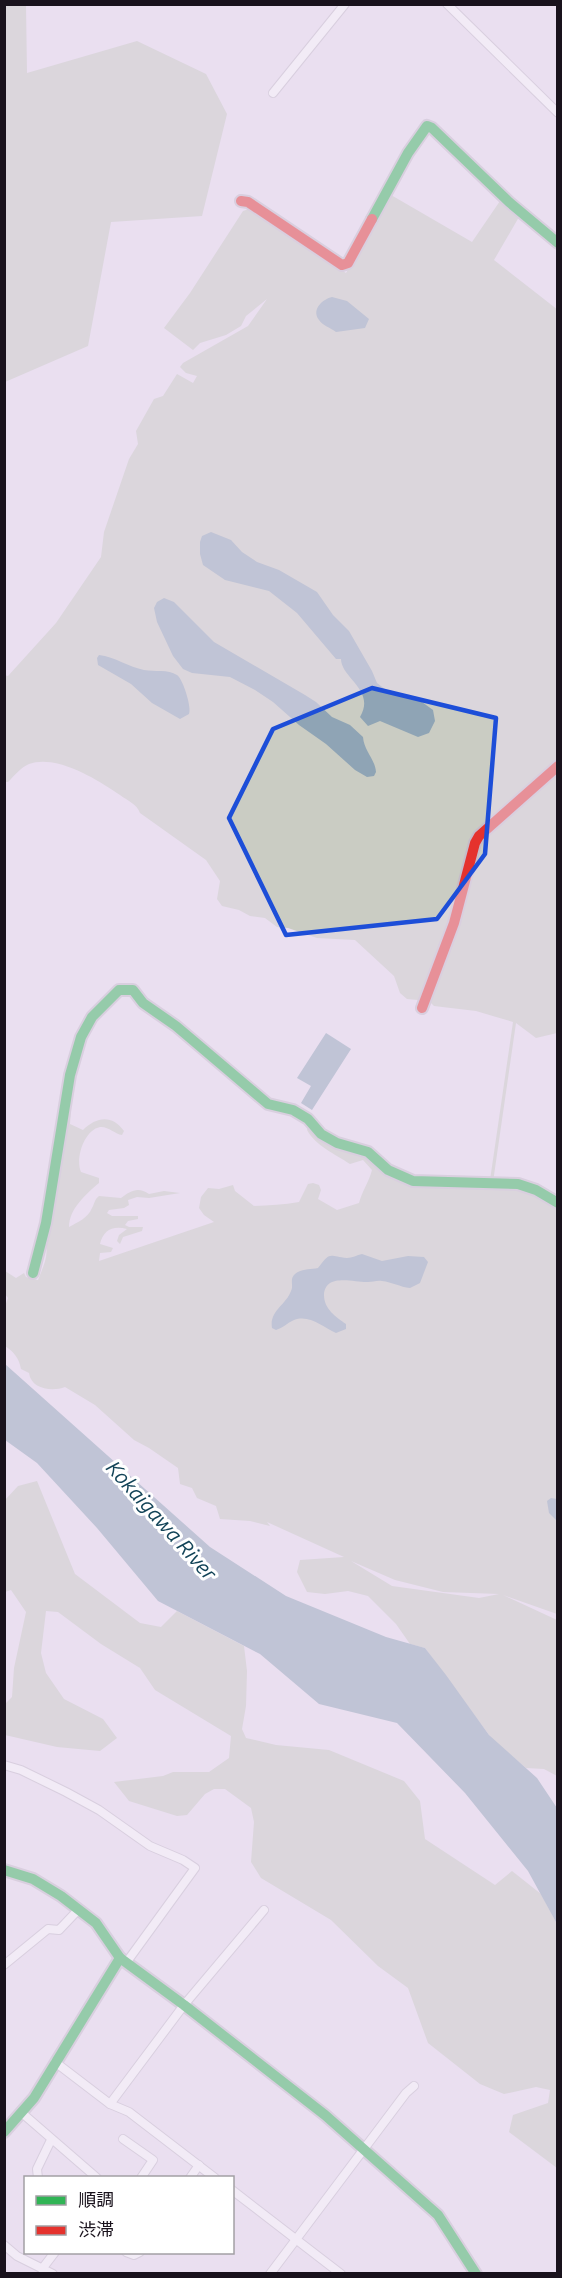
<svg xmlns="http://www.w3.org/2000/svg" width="562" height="2278" font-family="Ubuntu,'Noto Sans JP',sans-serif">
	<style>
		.green { fill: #caccc3; fill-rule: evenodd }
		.water { fill: #8fa4b5 }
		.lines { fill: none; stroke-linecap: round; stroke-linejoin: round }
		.street-casing { stroke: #c5bcc9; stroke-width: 10 }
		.fast-casing { stroke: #c5bcc9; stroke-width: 14 }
		.jam-casing { stroke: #c5bcc9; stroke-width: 14 }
		.street { stroke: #fcfafd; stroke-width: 8 }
		.fast { stroke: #30b455; stroke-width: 10 }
		.jam { stroke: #e5322d; stroke-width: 10 }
		.marked { fill: none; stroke: #1d4ed8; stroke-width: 4.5; stroke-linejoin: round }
		.labels { text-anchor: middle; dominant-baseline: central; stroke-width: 6; stroke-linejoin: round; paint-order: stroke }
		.water-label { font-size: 21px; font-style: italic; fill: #134458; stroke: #fff }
	</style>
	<rect width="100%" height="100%" fill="#eadff0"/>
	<g class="green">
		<path d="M4,5H26L27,73L137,41L206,74L227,114L202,216L111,222L88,346L5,382Z"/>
		<path d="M391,195L472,242L500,201L519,217L494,260L558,310L557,1033L536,1038L516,1023L492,1189C515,1182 538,1198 557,1208V1614L503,1595L557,1620V1776L544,1769L526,1768L492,1739L425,1648L410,1644L396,1624L368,1596L348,1591L325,1594L307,1592L297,1572L300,1560L344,1557L267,1522L270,1526L250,1521L220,1519L216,1506L197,1498L192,1488L180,1484L178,1468L149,1448L134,1440L95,1405L65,1387C52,1392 31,1389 29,1373L21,1369C19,1358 14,1352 5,1346V1306L8,1298L5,1294V1271L16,1278L24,1273L26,1277L38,1280C42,1269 50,1255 45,1243L69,1110H71L70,1124L83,1130C96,1117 112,1114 124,1131L122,1135C115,1134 108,1126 100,1127C84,1130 75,1159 81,1172L99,1178V1183C86,1194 69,1209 69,1227C78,1222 88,1218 92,1208C95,1203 94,1200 99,1196L121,1198C130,1191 138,1186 149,1194L164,1191L180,1193L149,1198L137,1197L128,1200L129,1205L124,1208L109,1210L107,1213L112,1216H138V1219L128,1221L125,1225L129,1227H143L142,1231L123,1237L120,1244L117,1241L119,1235L127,1229C113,1225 103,1230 100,1244L113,1248L111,1252L100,1253L99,1261L214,1222L204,1215L199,1208L201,1197L208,1188L219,1189L233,1185L235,1191L254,1206C269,1205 284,1205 299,1202L308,1184L313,1183L319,1185L321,1190L318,1199L337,1210L359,1203C362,1191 369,1182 372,1170L363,1160L350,1164C335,1154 316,1146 307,1130L308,1127L365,1155L397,1180L408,1184L489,1187L513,1022L476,1011L434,1006L430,1002L438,984L428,981L418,1000L407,999L400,993L394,976L355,940L317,938L288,928L277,927L265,918L250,916L239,910L222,906L217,899L220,881L206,860L140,813C137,804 128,801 120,795C98,780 57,754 29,764C21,767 14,776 8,782H5L4,675L8,676L56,623L101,557L104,532L129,459L138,444L136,431L154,399L163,396L177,374L193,383L197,376L186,373L180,367L183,363L248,326L267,299L246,316L241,326L226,335L200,343L193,350L164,328L190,293L243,211L249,209L346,273ZM351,1561L395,1580L443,1592L499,1594L479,1598L392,1586Z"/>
		<path d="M37,1481L75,1574L140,1623L161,1627L177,1611L244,1646L247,1671L246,1706L242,1729L246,1738L276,1745L329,1750L404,1781L420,1801L425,1839L495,1885L512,1871L541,1894L557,1924V2168L509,2132L513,2115L548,2103L550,2090L536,2087L504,2094L480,2084L428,2043L408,1988L378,1966L331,1920L261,1878L251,1862L254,1822L251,1808L225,1789H214L205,1794L187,1815L177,1816L129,1801L114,1782L163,1776L173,1772H209L229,1758L231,1736L155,1690L140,1668L101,1644L58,1612L46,1611L41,1653L46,1673L64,1699L103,1719L117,1738L100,1751L57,1747L5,1735V1704L12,1697L14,1668L26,1612L11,1590L5,1592V1500L18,1486Z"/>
	</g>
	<g class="water">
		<path d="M332,297L347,301L369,319L365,328L336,332C331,328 322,325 319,320C311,309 323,299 332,297Z"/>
		<path d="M211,532L231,540L242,552L257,562L279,570L317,592L333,615L349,631L372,671L377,683L386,690L422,702L433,710L435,721L429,733L418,737L380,721L368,726L360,717C376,690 341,678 341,659H336L297,613L269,591L225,580L203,565L200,554V542L202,536Z"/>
		<path d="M164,598L174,602L214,642L305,695L316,702L332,717L350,725L363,737C364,751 375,759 376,772L374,776L367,777L355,770L326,744L299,725L273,702L255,690L230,677L192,673L183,669L173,656L157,622L154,608L157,602Z"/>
		<path d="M99,655C115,657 129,667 144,670C155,672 168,669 177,675C183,679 192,708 189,714L180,719L152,703L131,684L98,665L97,658Z"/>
		<path d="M326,1033L351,1049L312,1110L301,1103L311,1086L297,1078Z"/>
		<path d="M362,1254L382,1261L408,1256L424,1257L428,1262L420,1283L410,1288C400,1287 392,1282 382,1281C377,1280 373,1282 368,1282C356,1283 325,1272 324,1295C324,1309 336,1317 346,1324V1329L336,1333C323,1327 309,1314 294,1320C287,1323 283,1328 276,1330L272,1328C269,1311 286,1305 291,1291C294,1285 289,1279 295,1274C302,1268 310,1270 318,1268C331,1251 328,1256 347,1258C352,1258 357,1255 362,1254Z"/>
		<path d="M5,1364L210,1547L286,1596L386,1637L425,1648L446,1675L489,1735L537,1778L557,1808V1924L528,1871L465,1793L397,1723L319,1704L260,1654L158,1601L97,1528L37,1463L5,1440Z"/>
		<path d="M551,1498L557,1499V1521L549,1513L547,1501Z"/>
	</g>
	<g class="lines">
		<g class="street-casing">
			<g id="street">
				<path d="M447,4L558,113"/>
				<path d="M273,93L345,4"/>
				<path d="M4,1765L21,1770L66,1792L99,1810L150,1846L183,1860L195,1868L126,1963"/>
				<path d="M4,1965L48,1929L59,1930L78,1910"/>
				<path d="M55,2062L110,2104L129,2112L215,2178"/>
				<path d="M110,2104L184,2005L264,1910"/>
				<path d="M22,2113L97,2178"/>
				<path d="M123,2139L153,2160L141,2178"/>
				<path d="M38,2178L37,2169L51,2140"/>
				<path d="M190,2178L199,2165"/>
				<path d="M232,2190L341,2274"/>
				<path d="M4,2245L17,2256L53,2274"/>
				<path d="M126,2252L134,2255L140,2252"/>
				<path d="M42,2269L55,2252"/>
				<path d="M270,2274L406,2093L414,2086"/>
			</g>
		</g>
		<g class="fast-casing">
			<g id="fast">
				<path d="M372,219L408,153L427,126L432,128L509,202L558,243"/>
				<path d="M33,1273L46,1223L70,1075L81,1037L92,1017L119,990H133L143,1003L176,1026L268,1104L293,1110L308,1119L321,1134L337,1143L368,1152L388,1170L413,1181L518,1184L536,1190L558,1203"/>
				<path d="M4,1870L33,1879L61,1896L96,1923L120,1958L184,2005L325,2115L438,2215L476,2274"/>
				<path d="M4,2132L34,2098L120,1958"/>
			</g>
		</g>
		<g class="jam-casing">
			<g id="jam">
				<path d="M241,201L248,202L342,265L348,263L372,219"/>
				<path d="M422,1008L454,923L475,843L479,836L558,766"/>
			</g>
		</g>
		<use href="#street" class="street"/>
		<use href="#fast" class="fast"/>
		<use href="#jam" class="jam"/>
	</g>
	<path d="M0 0H562V2278H0ZM372,688L496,718L485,854L437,919L286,935L229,818L273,729Z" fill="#eadff0" fill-opacity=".55" fill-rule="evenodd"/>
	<path class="marked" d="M372,688L496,718L485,854L437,919L286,935L229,818L273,729Z"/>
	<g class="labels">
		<g class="water-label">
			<text transform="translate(162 1520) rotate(48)">Kokaigawa River</text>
		</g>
	</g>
	<rect width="562" height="2278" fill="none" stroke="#19121c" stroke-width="12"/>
	<rect x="24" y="2176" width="210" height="78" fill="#ffffff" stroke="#a3a0a4" stroke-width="1.5"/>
	<rect x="36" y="2196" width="30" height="9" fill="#30b455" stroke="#a3a0a4" stroke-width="1.5"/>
	<text x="78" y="2206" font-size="18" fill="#19121c">順調</text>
	<rect x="36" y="2226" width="30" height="9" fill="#e5322d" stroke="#a3a0a4" stroke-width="1.5"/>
	<text x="78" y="2236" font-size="18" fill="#19121c">渋滞</text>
</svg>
